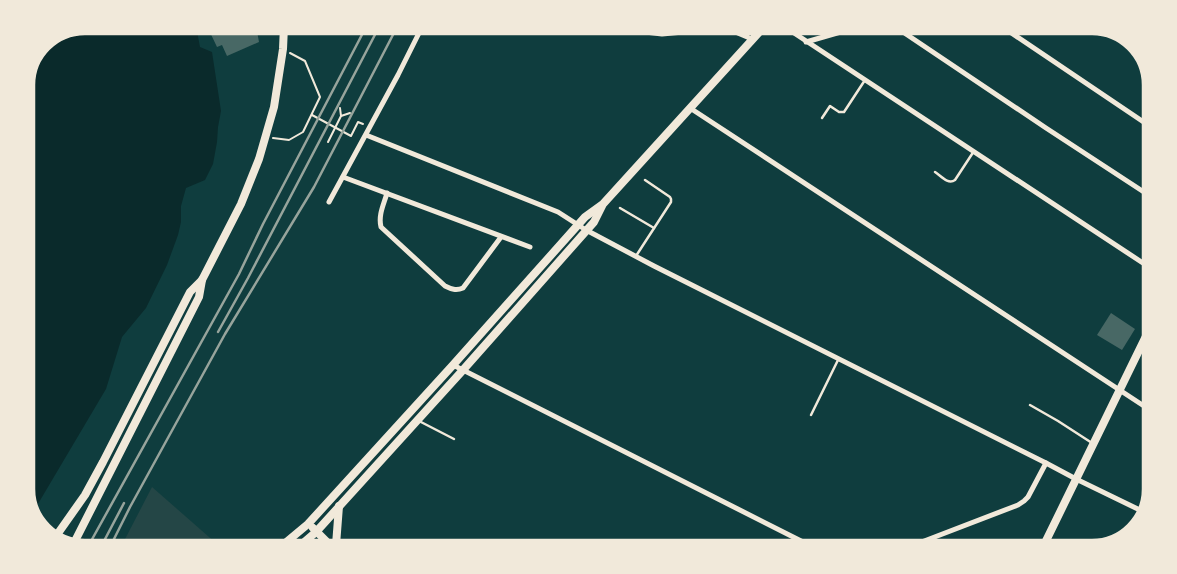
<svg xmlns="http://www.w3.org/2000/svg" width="1177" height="574" font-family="'IBM Plex Sans',sans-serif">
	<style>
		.green { fill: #244646 }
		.water { fill: #0a2a2b }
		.building { fill: #486865 }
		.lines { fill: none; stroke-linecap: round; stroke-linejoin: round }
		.path { stroke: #f1e9da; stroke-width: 2 }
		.service { stroke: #f1e9da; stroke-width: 2.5 }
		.minor { stroke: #f1e9da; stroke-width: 5 }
		.secondary { stroke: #f1e9da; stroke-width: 8 }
		.rail { stroke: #97a49c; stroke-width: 2.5 }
		.rim { fill: none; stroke: #f1e9da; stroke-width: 2.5 }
	</style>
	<rect width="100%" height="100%" fill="#0f3d3e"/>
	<path class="green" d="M152,487L217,544L123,543Z"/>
	<path class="water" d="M84,25L196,26L200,47L212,52L221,111L218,127L217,142L213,164L205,180L186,188L181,206V222L178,235L167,265L146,308L122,337L106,389L32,514L25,494V81L43,42Z"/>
	<g class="building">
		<path d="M207,26H256L259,42L227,56L222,45L217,47Z"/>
		<path d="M1111,313L1135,329L1122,350L1097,335Z"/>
	</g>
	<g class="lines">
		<g class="path">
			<path d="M340,108L341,116L350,113"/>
			<path d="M312,115L351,136L358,122L363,124"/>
			<path d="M273,138L289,140L303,132L320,97L305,61L290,53"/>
			<path d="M328,142L341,116"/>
		</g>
		<g class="service">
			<path d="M822,118L830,106L839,112H844L865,80"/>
			<path d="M935,172C941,176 948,185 955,180L974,151"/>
			<path d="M620,208L654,228"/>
			<path d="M636,256L671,202V199L670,197L645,180"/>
			<path d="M1030,405L1058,421L1092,443"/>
			<path d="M811,415L838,360"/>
			<path d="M419,421L454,439"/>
		</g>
		<g class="minor">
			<path d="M612,28L662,34L715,29"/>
			<path d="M717,29L733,31L752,39"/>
			<path d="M788,29L1149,267"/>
			<path d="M900,30L1046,128L1150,196"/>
			<path d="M1007,30L1151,127"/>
			<path d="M806,42L851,29"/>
			<path d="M690,108L1147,408"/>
			<path d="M366,135L558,212L586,230L654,266L1046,463L1076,479L1146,513"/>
			<path d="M343,177L530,247"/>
			<path d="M387,193C384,204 378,215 381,227L445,286C451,289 456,291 463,288L501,237"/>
			<path d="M329,202L398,75L422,27"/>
			<path d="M453,365L813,547"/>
			<path d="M906,548L1018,505L1024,501L1028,497L1046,463"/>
		</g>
		<g class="secondary">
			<path d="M313,528L330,545"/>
			<path d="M54,539L85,495L103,462L190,292L202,280L241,204L259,159L274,107L283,49L284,26"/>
			<path d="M74,543L199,297L202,280"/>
			<path d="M284,544L308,524L453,365L585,217L603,204L762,29"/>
			<path d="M302,544L316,532L463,370L594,222L602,206"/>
			<path d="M336,545L339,506"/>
			<path d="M1042,549L1149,330"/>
		</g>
		<g class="rail">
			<path d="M218,332L248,278L379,27"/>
			<path d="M90,543L239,274L263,224L366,27"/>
			<path d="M103,543L124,503"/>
			<path d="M112,543L130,507L225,334L314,187L397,27"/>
		</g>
	</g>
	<path d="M0 0H1177V574H0ZM85 34H1092A51 51 0 0 1 1143 85V489A51 51 0 0 1 1092 540H85A51 51 0 0 1 34 489V85A51 51 0 0 1 85 34Z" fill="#f1e9da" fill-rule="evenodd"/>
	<path class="rim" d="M85 34H1092A51 51 0 0 1 1143 85V489A51 51 0 0 1 1092 540H85A51 51 0 0 1 34 489V85A51 51 0 0 1 85 34Z"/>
</svg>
